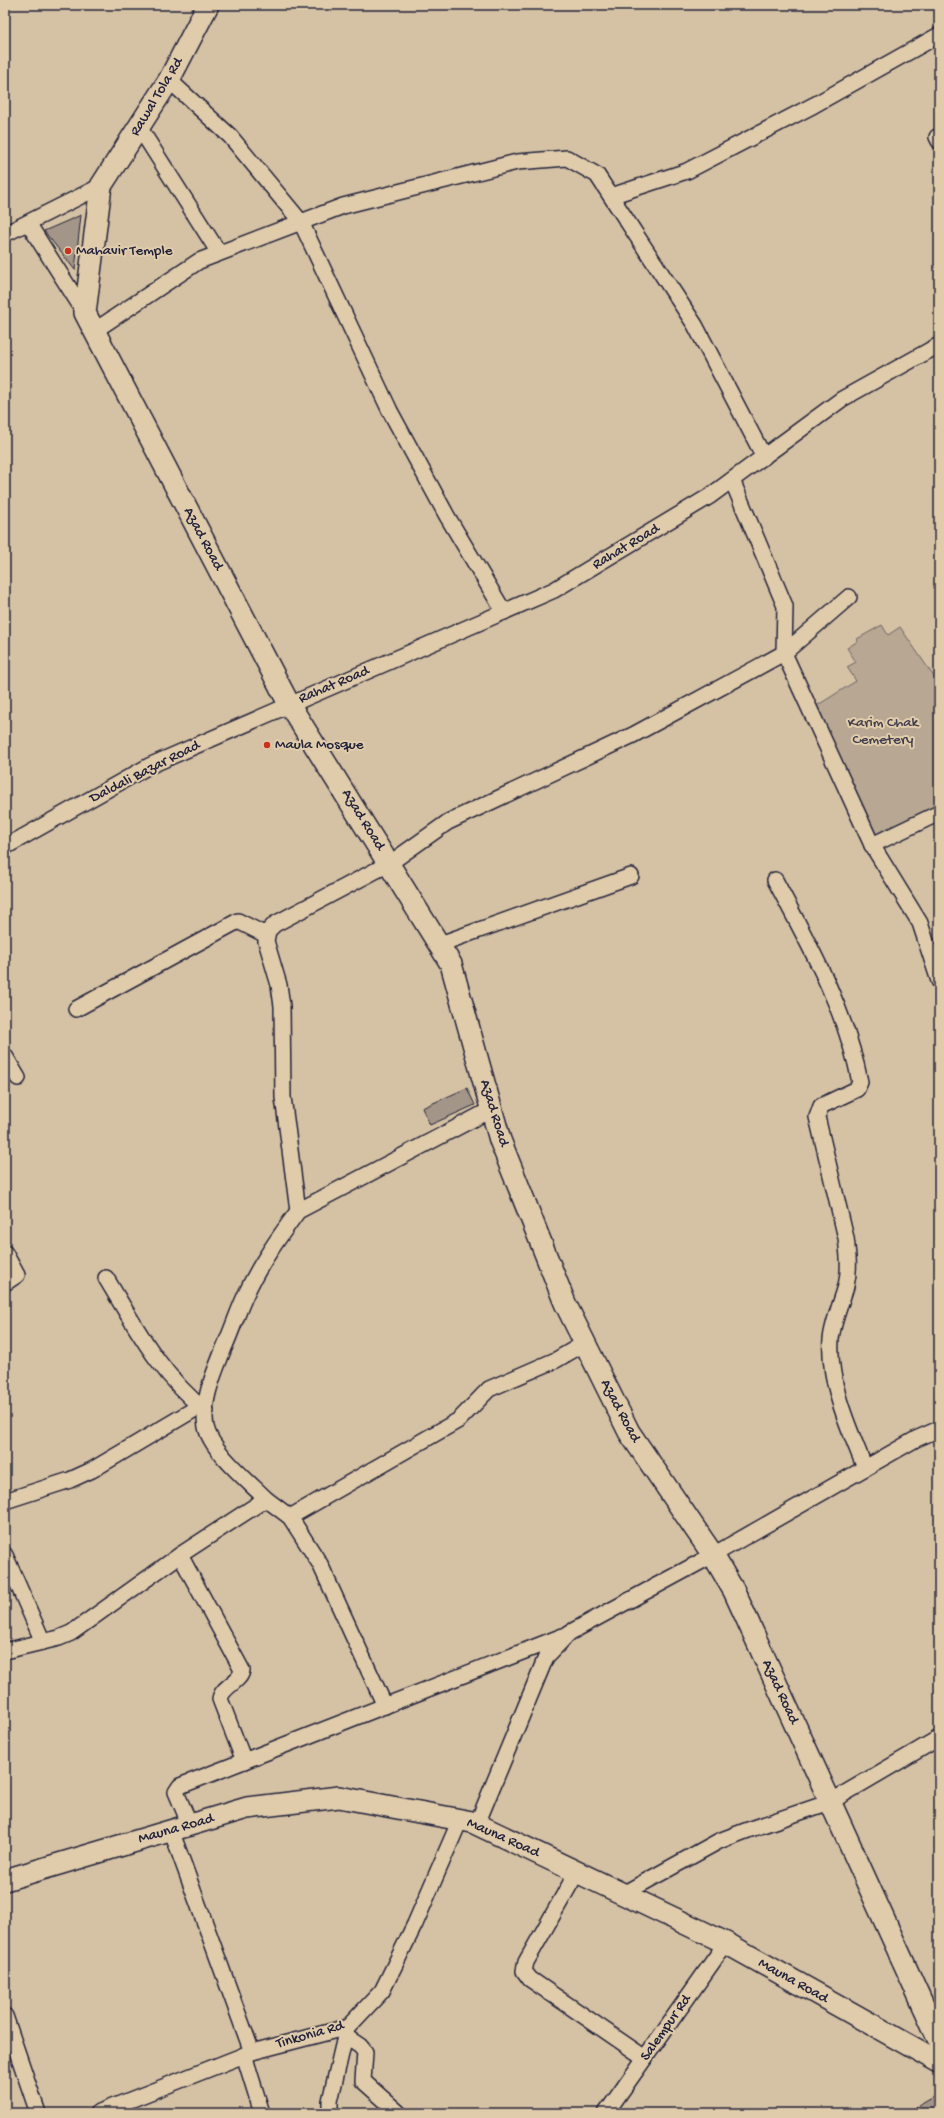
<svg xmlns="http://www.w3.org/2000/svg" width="944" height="2118" font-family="'Gochi Hand',sans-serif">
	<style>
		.green { fill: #b7a793; stroke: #6c6467 }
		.building { fill: #a39587; stroke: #22223b }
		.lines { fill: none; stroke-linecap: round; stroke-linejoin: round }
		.street-casing { stroke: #22223b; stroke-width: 18 }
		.secondary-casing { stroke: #22223b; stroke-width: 24 }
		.street { stroke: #e0ccab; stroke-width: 15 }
		.secondary { stroke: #e0ccab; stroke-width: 21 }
		.poi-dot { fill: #c8321e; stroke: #e0ccab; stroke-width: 1.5 }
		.labels { text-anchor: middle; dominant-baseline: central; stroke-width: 4; stroke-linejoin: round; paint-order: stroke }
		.street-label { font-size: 15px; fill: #22223b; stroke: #e0ccab }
		.poi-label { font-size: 15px; fill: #22223b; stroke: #e0ccab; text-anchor: start }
		.park-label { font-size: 15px; fill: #403d4d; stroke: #e0ccab }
	</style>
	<rect width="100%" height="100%" fill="#d5c2a4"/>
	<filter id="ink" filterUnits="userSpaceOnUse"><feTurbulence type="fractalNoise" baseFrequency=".025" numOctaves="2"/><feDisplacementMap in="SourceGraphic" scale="8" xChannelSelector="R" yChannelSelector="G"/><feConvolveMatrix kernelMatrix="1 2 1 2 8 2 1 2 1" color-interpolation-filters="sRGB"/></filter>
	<g filter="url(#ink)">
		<path class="green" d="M882,625L888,635L900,627L939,684V694L934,698L939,707V813L872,845L810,710L856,681L847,667L856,662L847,648L858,641L857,639Z"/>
		<g class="building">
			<path d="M81,215L75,270L44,231Z"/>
			<path d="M467,1088L475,1105L430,1125L422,1108Z"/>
			<path d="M939,2094V2113H906Z"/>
		</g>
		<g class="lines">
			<g class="street-casing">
				<g id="street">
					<path d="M169,80L230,136L301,222L390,411L447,516L504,612"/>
					<path d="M139,127L219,253"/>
					<path d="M937,137L939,141"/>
					<path d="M611,196L687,171L814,105L939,35"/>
					<path d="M28,223L85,313"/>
					<path d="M5,234L101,186"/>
					<path d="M94,331L199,261L343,206L517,162L567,158L597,175L695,325L764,457"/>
					<path d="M732,480L785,606L784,653L872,845L920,923L939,981"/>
					<path d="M872,845L939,813"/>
					<path d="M5,847L149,766L554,590L710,496L842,399L939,345"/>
					<path d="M775,880C809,944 846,1010 860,1082L857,1089L821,1106L817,1117L846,1238C848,1254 850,1270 846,1286C841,1304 833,1321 831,1339C828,1384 849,1428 865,1468"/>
					<path d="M440,944L631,876"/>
					<path d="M76,1009L238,921L266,935"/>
					<path d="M5,1056L18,1078"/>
					<path d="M298,1211L283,1097L282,1006L279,985L266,941L268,931L275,924L390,863L448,822L633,735L784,653L849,597"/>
					<path d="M5,1253L17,1275L5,1283"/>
					<path d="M106,1278C135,1326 161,1376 206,1411"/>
					<path d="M266,1499L290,1517L320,1564L385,1706"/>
					<path d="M5,1501L70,1480L92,1470L200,1406"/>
					<path d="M290,1517L459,1420L489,1389L556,1360L585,1343"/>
					<path d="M5,1555L43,1642"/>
					<path d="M180,1555L242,1670C241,1682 222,1686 220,1699L244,1761"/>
					<path d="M5,1651L59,1638L71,1633L180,1555L266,1499C249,1482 211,1451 206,1427C201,1401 215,1371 224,1348C232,1330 238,1311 246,1294C259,1265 279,1237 298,1211L492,1109"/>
					<path d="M477,1824L546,1657L569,1633L713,1555L916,1439L939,1429"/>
					<path d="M190,1825L176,1792L180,1786L563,1636"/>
					<path d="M171,1830L252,2052"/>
					<path d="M577,1872L526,1962L524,1971L530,1979L645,2058"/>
					<path d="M623,1894L719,1841L748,1830L830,1802L939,1738"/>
					<path d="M5,2016L38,2113"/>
					<path d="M345,2036L360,2046L365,2052L363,2081L399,2113"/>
					<path d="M244,2055L262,2113"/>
					<path d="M97,2113L252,2052L348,2027L382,1991L415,1924L460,1820"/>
					<path d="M330,2113V2101L347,2028"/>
					<path d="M606,2113L726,1943"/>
				</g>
			</g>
			<g class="secondary-casing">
				<g id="secondary">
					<path d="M208,5L169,80L101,186L85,313L289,704L451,964L500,1140L565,1303L629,1432L713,1555L734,1591L939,2040"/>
					<path d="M5,1880L247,1808L339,1797L472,1822L726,1943L939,2062"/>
				</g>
			</g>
			<use href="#street" class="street"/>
			<use href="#secondary" class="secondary"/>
		</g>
	</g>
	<g class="poi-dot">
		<circle cx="68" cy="251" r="4"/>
		<circle cx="267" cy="745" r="4"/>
	</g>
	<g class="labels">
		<g class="street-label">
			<text transform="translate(157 97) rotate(-59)">Rawal Tola Rd</text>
			<text transform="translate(203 539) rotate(62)">Azad Road</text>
			<text transform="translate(626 547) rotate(-31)">Rahat Road</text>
			<text transform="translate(334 685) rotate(-23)">Rahat Road</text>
			<text transform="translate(145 772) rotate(-27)">Daldali Bazar Road</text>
			<text transform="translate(363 820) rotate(58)">Azad Road</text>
			<text transform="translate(494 1113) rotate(73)">Azad Road</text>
			<text transform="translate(620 1411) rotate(62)">Azad Road</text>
			<text transform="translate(780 1692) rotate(65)">Azad Road</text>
			<text transform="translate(176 1829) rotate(-16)">Mauna Road</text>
			<text transform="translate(503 1838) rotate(24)">Mauna Road</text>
			<text transform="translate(793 1981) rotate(29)">Mauna Road</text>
			<text transform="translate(666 2028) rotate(-55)">Salempur Rd</text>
			<text transform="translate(310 2035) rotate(-16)">Tinkonia Rd</text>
		</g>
		<g class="poi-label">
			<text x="76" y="251">Mahavir Temple</text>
			<text x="275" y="745">Maula Mosque</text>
		</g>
		<g class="park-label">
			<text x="883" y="723">Karim Chak<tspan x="883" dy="17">Cemetery</tspan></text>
		</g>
	</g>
	<rect width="944" height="2118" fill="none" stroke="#e0ccab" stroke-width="20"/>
	<rect x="10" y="10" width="924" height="2098" fill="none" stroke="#22223b" stroke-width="1.5" filter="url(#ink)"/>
</svg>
